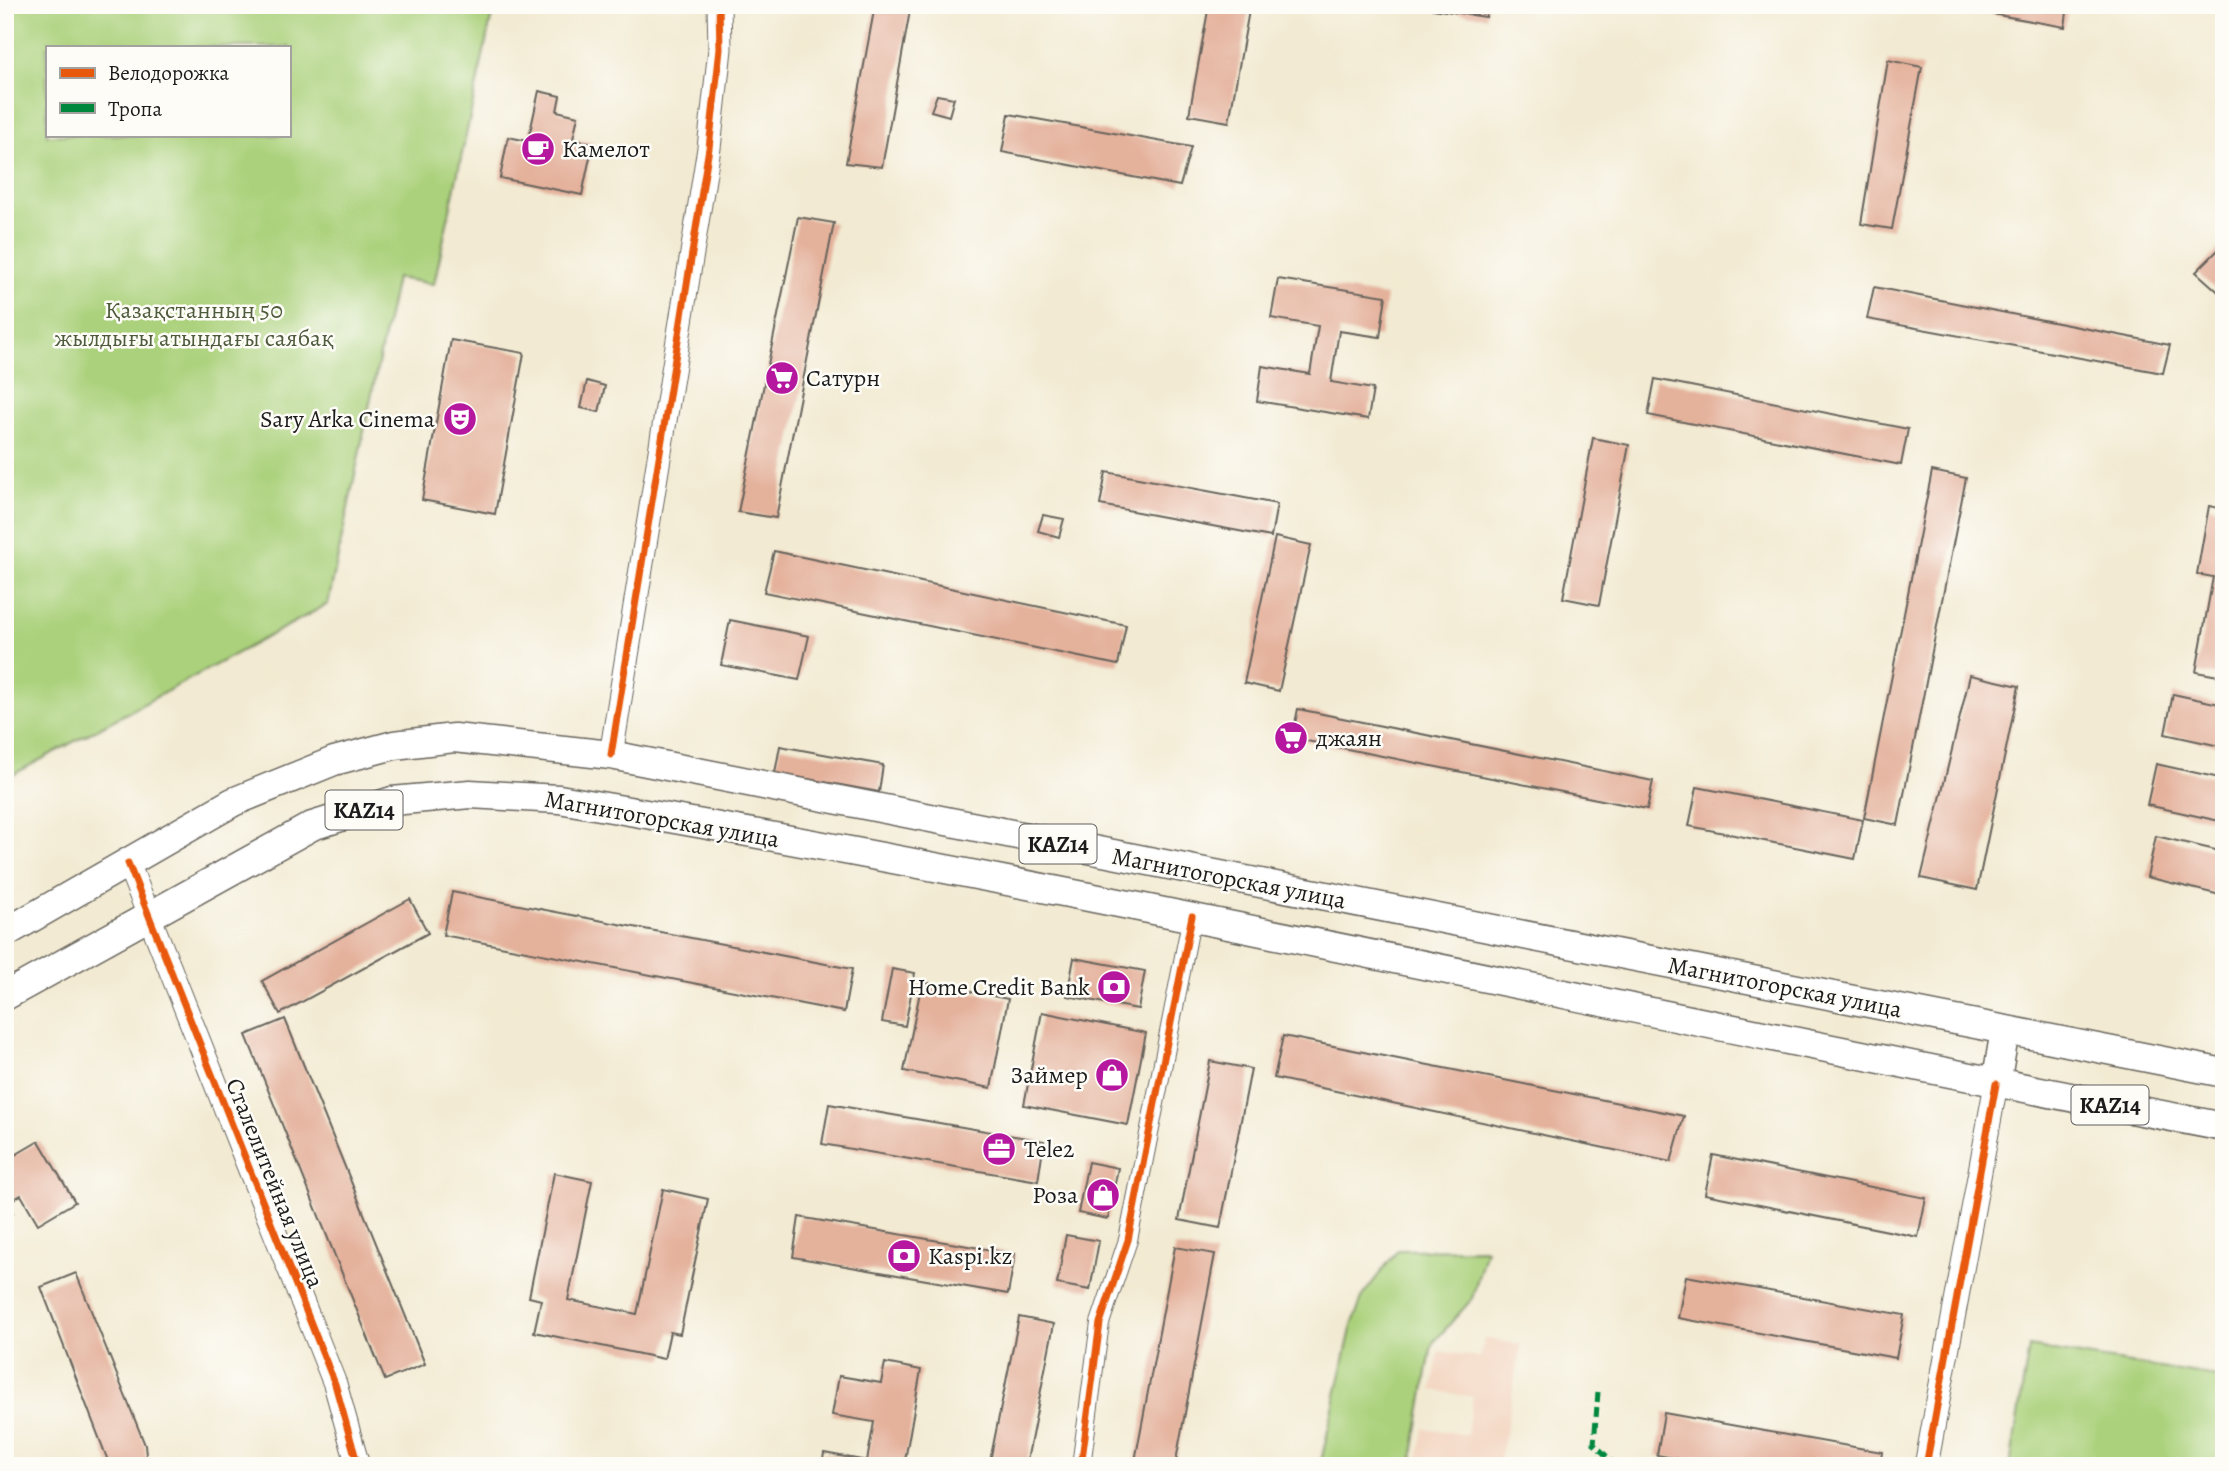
<svg xmlns="http://www.w3.org/2000/svg" width="2229" height="1471" font-family="Alegreya,serif">
	<style>
		.built { fill: #f3d4bf }
		.green { fill: #abd17b; stroke: #64764c; stroke-width: 2; fill-rule: evenodd }
		.building { fill: #e4b19b }
		.lines { fill: none; stroke-linecap: round; stroke-linejoin: round }
		.minor-casing { stroke: #67645c; stroke-width: 20 }
		.tertiary-casing { stroke: #67645c; stroke-width: 25 }
		.primary-casing { stroke: #67645c; stroke-width: 31 }
		.minor { stroke: #fff; stroke-width: 18 }
		.tertiary { stroke: #fff; stroke-width: 23 }
		.primary { stroke: #fff; stroke-width: 28 }
		.quiet { stroke: #00873e; stroke-width: 5; stroke-dasharray: 10 5; stroke-linecap: butt }
		.cycleway-casing { stroke: #fdfcf7; stroke-width: 11 }
		.cycleway { stroke: #e8590c; stroke-width: 7 }
		.labels { text-anchor: middle; dominant-baseline: central; stroke-width: 5; stroke-linejoin: round; paint-order: stroke }
		.shield { fill: #fdfcf7; stroke: #605f5e; stroke-width: 2 }
		.shield-label { font-size: 23px; font-weight: bold; fill: #1c1c1c }
		.poi-label { font-size: 24px; fill: #1c1c1c; stroke: #fdfcf7; text-anchor: start }
		.park-label { font-size: 24px; fill: #4e5b3d; stroke: #fdfcf7 }
		.street-label { font-size: 24px; fill: #1c1c1c; stroke: #fdfcf7 }
	</style>
	<rect width="100%" height="100%" fill="#fdfcf7"/>
	<filter id="ink" filterUnits="userSpaceOnUse"><feTurbulence type="fractalNoise" baseFrequency=".0143" numOctaves="2"/><feDisplacementMap in="SourceGraphic" scale="14" xChannelSelector="R" yChannelSelector="G"/><feConvolveMatrix kernelMatrix="1 2 1 2 8 2 1 2 1" color-interpolation-filters="sRGB"/></filter>
	<filter id="wash" filterUnits="userSpaceOnUse"><feTurbulence type="fractalNoise" baseFrequency=".00686" numOctaves="4" result="noise"/><feDisplacementMap in="SourceGraphic" scale="28" xChannelSelector="R" yChannelSelector="G"/><feGaussianBlur stdDeviation="1.57" result="paint"/><feColorMatrix in="noise" values="0 0 0 0 0 0 0 0 0 0 0 0 0 0 0 0 0 1.4 0 .05"/><feComposite in="paint" operator="in"/></filter>
	<g filter="url(#wash)">
		<rect width="100%" height="100%" fill="#f2ead2"/>
		<path class="built" d="M1484,1338L1521,1345L1499,1466H1417L1424,1428L1467,1435L1473,1397L1432,1390L1439,1351L1480,1358Z"/>
		<g class="green">
			<path d="M5,5H494L434,284L396,278L328,604L5,779ZM47,47H289V135H47Z"/>
			<path d="M1486,1249L1472,1299L1432,1344L1411,1466H1320L1351,1329L1363,1295L1398,1250Z"/>
			<path d="M2029,1347L2224,1378V1466H2010Z"/>
		</g>
		<g id="blocks">
			<g class="building">
				<path d="M875,5H911L882,167L846,163Z"/>
				<path d="M1209,5H1250L1229,122L1189,115Z"/>
				<path d="M1432,5H1488L1486,17L1432,9Z"/>
				<path d="M1942,5H2068L2065,27Z"/>
				<path d="M1888,60L1922,67L1892,229L1861,224Z"/>
				<path d="M539,91L560,96L557,111L578,116L573,139L593,143L582,195L500,178L508,137L528,141Z"/>
				<path d="M937,95L954,98L949,116L931,111Z"/>
				<path d="M1009,114L1191,147L1180,186L1002,152Z"/>
				<path d="M798,217L834,223L776,518L738,512Z"/>
				<path d="M2224,244V297L2196,272Z"/>
				<path d="M1278,279L1386,296L1380,337L1339,331L1331,382L1373,389L1368,419L1257,401L1262,366L1310,374L1318,326L1271,318Z"/>
				<path d="M1874,287L2170,345L2163,373L1867,319Z"/>
				<path d="M451,340L524,353L495,514L422,500Z"/>
				<path d="M1655,379L1908,429L1901,465L1648,415Z"/>
				<path d="M587,381L605,386L599,412L581,408Z"/>
				<path d="M1593,438L1629,445L1599,605L1563,598Z"/>
				<path d="M1932,471L1966,478L1898,825L1864,818Z"/>
				<path d="M1106,472L1277,504L1271,537L1100,505Z"/>
				<path d="M2209,506L2224,509V677L2196,672L2213,577L2197,574Z"/>
				<path d="M1043,515L1064,519L1059,537L1038,531Z"/>
				<path d="M1275,537L1311,545L1279,691L1244,683Z"/>
				<path d="M774,551L1126,625L1118,665L764,592Z"/>
				<path d="M730,620L809,636L799,680L721,665Z"/>
				<path d="M1970,675L2019,686L1977,890L1921,878Z"/>
				<path d="M2173,694L2224,705V747L2165,734Z"/>
				<path d="M1298,709L1653,781L1647,809L1292,738Z"/>
				<path d="M780,746L883,765L879,792L775,773Z"/>
				<path d="M2156,764L2224,779V822L2147,805Z"/>
				<path d="M1697,787L1863,820L1855,859L1689,826Z"/>
				<path d="M2156,836L2224,852V896L2147,877Z"/>
				<path d="M452,892L852,969L844,1012L443,935Z"/>
				<path d="M410,899L428,933L280,1014L262,981Z"/>
				<path d="M1074,958L1145,971L1138,1009L1067,996Z"/>
				<path d="M892,969L915,973L905,1026L882,1022Z"/>
				<path d="M922,982L1008,999L991,1088L904,1071Z"/>
				<path d="M1042,1012L1146,1033L1128,1125L1024,1105Z"/>
				<path d="M285,1019L425,1364L385,1380L246,1035Z"/>
				<path d="M1283,1036L1684,1116L1671,1162L1274,1078Z"/>
				<path d="M1210,1061L1251,1069L1220,1228L1179,1220Z"/>
				<path d="M829,1104L1044,1141L1038,1181L822,1144Z"/>
				<path d="M39,1141L75,1202L38,1224L21,1195L7,1203L13,1213L5,1218V1161Z"/>
				<path d="M1713,1155L1926,1198L1918,1237L1705,1194Z"/>
				<path d="M1088,1162L1118,1168L1108,1219L1078,1213Z"/>
				<path d="M554,1173L592,1181L568,1300L637,1314L663,1189L708,1199L680,1334L670,1332L664,1359L534,1332L541,1300L529,1297Z"/>
				<path d="M799,1217L1015,1254L1008,1294L793,1257Z"/>
				<path d="M1066,1235L1099,1241L1090,1290L1057,1284Z"/>
				<path d="M1175,1247L1215,1254L1175,1466H1162L1135,1461Z"/>
				<path d="M76,1273L145,1445L147,1466H110L41,1287Z"/>
				<path d="M1686,1276L1904,1315L1896,1358L1678,1318Z"/>
				<path d="M1019,1317L1054,1324L1026,1466H989Z"/>
				<path d="M885,1363L921,1370L904,1466H822L824,1453L867,1461L874,1422L832,1415L839,1376L881,1383Z"/>
				<path d="M1664,1413L1882,1452L1880,1466H1716L1657,1455Z"/>
			</g>
		</g>
	</g>
	<g filter="url(#ink)">
		<use href="#blocks" fill-opacity="0" stroke="#67645c" stroke-width="2"/>
		<g class="lines">
			<g class="minor-casing">
				<path id="minor" d="M1081,1466L1100,1323L1128,1240L1192,916"/>
			</g>
			<g class="tertiary-casing">
				<g id="tertiary">
					<path d="M611,755L709,148L720,49L719,5"/>
					<path d="M128,863L335,1384L358,1466"/>
					<path d="M1926,1466L1996,1084"/>
				</g>
			</g>
			<g class="primary-casing">
				<g id="primary">
					<path d="M5,933L233,802L334,761L394,745L454,738L611,755L2224,1073"/>
					<path d="M5,996L312,826L392,801L470,794L559,799C1117,893 1668,1021 2224,1127"/>
					<path d="M1996,1084L2005,1030"/>
				</g>
			</g>
			<use href="#minor" class="minor"/>
			<use href="#tertiary" class="tertiary"/>
			<use href="#primary" class="primary"/>
			<path class="quiet" d="M1598,1392L1594,1444L1617,1466"/>
			<g class="cycleway-casing">
				<g id="cycleway">
					<path d="M611,755L709,148L720,49L719,5"/>
					<path d="M128,863L335,1384L358,1466"/>
					<path d="M1081,1466L1100,1323L1128,1240L1192,916"/>
					<path d="M1926,1466L1996,1084"/>
				</g>
			</g>
			<use href="#cycleway" class="cycleway"/>
		</g>
	</g>
	<defs>
		<g id="cafe-disc" transform="scale(1.75)"><circle r="9.5" fill="#b5179e" stroke="#fdfcf7"/><path d="M-5.5-4.5H6V0H3Q3 3.5 0 3.5H-2.5Q-5.5 3.5-5.5 0ZM3-3.2v2h1.7v-2ZM-6 4.5H4V6H-6Z" fill="#fff"/></g>
		<g id="supermarket-disc" transform="scale(1.75)"><circle r="9.5" fill="#b5179e" stroke="#fdfcf7"/><path d="M-6-5.5h2.5l.6 2H6L4.5 2H-2.5L-4.4-4H-6ZM-1.5 3.2a1.3 1.3 0 1 0 .1 0ZM3 3.2a1.3 1.3 0 1 0 .1 0Z" fill="#fff"/></g>
		<g id="theatre-disc" transform="scale(1.75)"><circle r="9.5" fill="#b5179e" stroke="#fdfcf7"/><path d="M-5-5.5Q0-4 5-5.5V0Q5 5 0 6Q-5 5-5 0ZM-3.3-2.5H-1v1.5H-3.3ZM1-2.5H3.3v1.5H1ZM-2.8 1Q0 5.5 2.8 1Z" fill="#fff"/></g>
		<g id="bank-disc" transform="scale(1.75)"><circle r="9.5" fill="#b5179e" stroke="#fdfcf7"/><path d="M-6-4H6V4H-6ZM0-2.3a2.3 2.3 0 1 0 0 4.6a2.3 2.3 0 1 0 0-4.6Z" fill="#fff"/></g>
		<g id="shop-disc" transform="scale(1.75)"><circle r="9.5" fill="#b5179e" stroke="#fdfcf7"/><path d="M-5-2.5h2.3a2.7 3.5 0 0 1 5.4 0H5L5.5 6h-11ZM-1.5-2.5h3a1.5 2.3 0 0 0-3 0Z" fill="#fff"/></g>
		<g id="office-disc" transform="scale(1.75)"><circle r="9.5" fill="#b5179e" stroke="#fdfcf7"/><path d="M-6-3h4V-5.5h4V-3h4V5H-6ZM-1-4.5V-3h2v-1.5ZM-6 0V1H6V0Z" fill="#fff"/></g>
	</defs>
	<g fill-rule="evenodd">
		<use href="#cafe-disc" x="538" y="149"/>
		<use href="#supermarket-disc" x="782" y="378"/>
		<use href="#theatre-disc" x="460" y="419"/>
		<use href="#supermarket-disc" x="1291" y="738"/>
		<use href="#bank-disc" x="1114" y="987"/>
		<use href="#shop-disc" x="1112" y="1075"/>
		<use href="#office-disc" x="999" y="1149"/>
		<use href="#shop-disc" x="1103" y="1195"/>
		<use href="#bank-disc" x="904" y="1256"/>
	</g>
	<g class="labels">
		<g class="shield">
			<rect x="325.5" y="790.5" width="77" height="39" rx="5"/>
			<rect x="1019.5" y="824.5" width="77" height="39" rx="5"/>
			<rect x="2071.5" y="1085.5" width="77" height="39" rx="5"/>
		</g>
		<g class="shield-label">
			<text x="364" y="810">KAZ14</text>
			<text x="1058" y="844">KAZ14</text>
			<text x="2110" y="1105">KAZ14</text>
		</g>
		<g class="poi-label">
			<text x="562" y="149">Камелот</text>
			<text x="806" y="378">Сатурн</text>
			<text x="435" y="419" text-anchor="end">Sary Arka Cinema</text>
			<text x="1316" y="738">джаян</text>
			<text x="1090" y="987" text-anchor="end">Home Credit Bank</text>
			<text x="1088" y="1075" text-anchor="end">Займер</text>
			<text x="1024" y="1149">Tele2</text>
			<text x="1078" y="1195" text-anchor="end">Роза</text>
			<text x="928" y="1256">Kaspi.kz</text>
		</g>
		<g class="park-label">
			<text x="194" y="310">Қазақстанның 50<tspan x="194" dy="28">жылдығы атындағы саябақ</tspan></text>
		</g>
		<g class="street-label">
			<text transform="translate(662 819) rotate(10)">Магнитогорская улица</text>
			<text transform="translate(1229 878) rotate(11)">Магнитогорская улица</text>
			<text transform="translate(1785 987) rotate(11)">Магнитогорская улица</text>
			<text transform="translate(275 1183) rotate(68)">Сталелитейная улица</text>
		</g>
	</g>
	<rect width="2229" height="1471" fill="none" stroke="#fdfcf7" stroke-width="28"/>
	<rect x="46" y="46" width="245" height="91" fill="#fdfcf7" stroke="#a3a29f" stroke-width="2"/>
	<rect x="60" y="68" width="35" height="10" fill="#e8590c" stroke="#a3a29f" stroke-width="2"/>
	<text x="108" y="80" font-size="21" fill="#1c1c1c">Велодорожка</text>
	<rect x="60" y="103" width="35" height="10" fill="#00873e" stroke="#a3a29f" stroke-width="2"/>
	<text x="108" y="116" font-size="21" fill="#1c1c1c">Тропа</text>
</svg>
